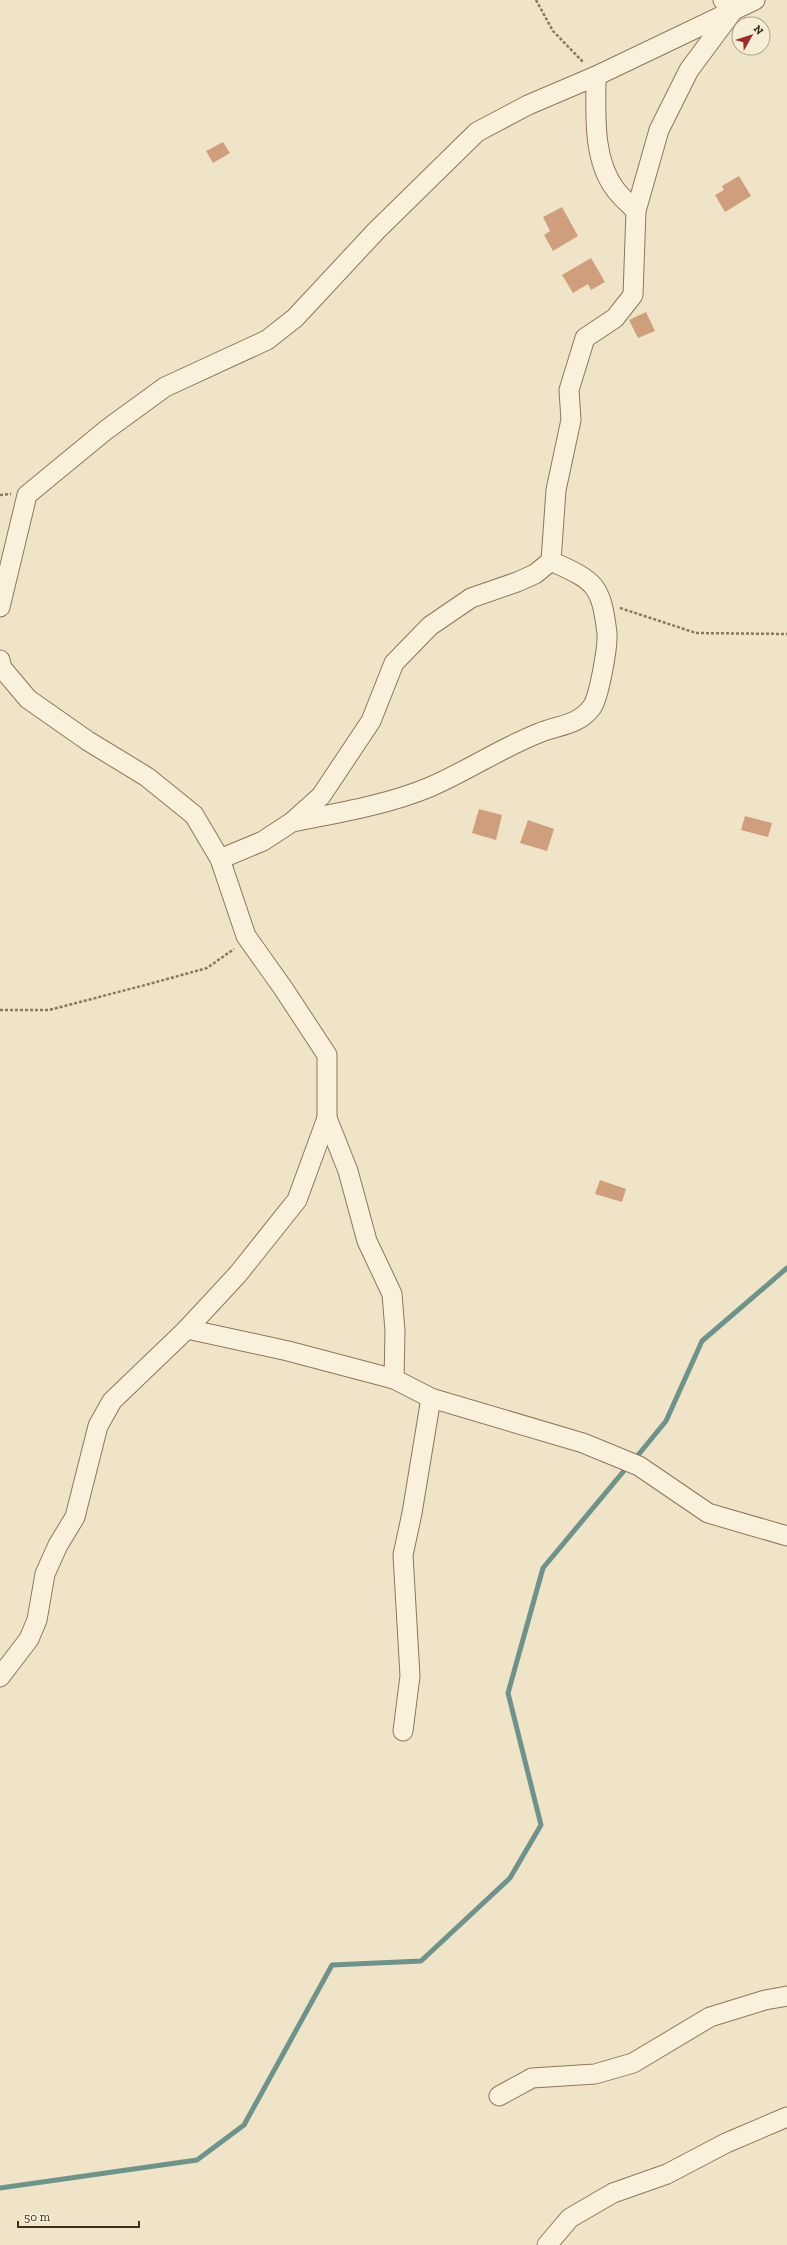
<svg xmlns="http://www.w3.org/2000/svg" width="787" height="2245" font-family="'Zilla Slab',serif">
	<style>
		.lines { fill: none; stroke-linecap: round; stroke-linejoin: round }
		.stream { stroke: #6f938a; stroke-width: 5 }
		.building { fill: #cf9f7d }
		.minor-casing { stroke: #8d765c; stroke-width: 21 }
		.path { stroke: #8d765c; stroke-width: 2.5; stroke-dasharray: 3 2; stroke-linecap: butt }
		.minor { stroke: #faf1dc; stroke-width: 19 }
	</style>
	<rect width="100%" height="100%" fill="#f0e4c8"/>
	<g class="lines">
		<g class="stream">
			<path d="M634,1460L666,1421L702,1341L787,1268"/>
			<path d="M0,2188L197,2160L244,2125L332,1965L421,1961L510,1878L541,1825L508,1693L543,1568L628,1466"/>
		</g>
	</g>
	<g class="building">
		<path d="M223,142L230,153L213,163L206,151Z"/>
		<path d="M739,176L751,196L725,212L715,195L724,190L722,186Z"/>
		<path d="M562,207L578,236L553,251L544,235L550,231L543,217Z"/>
		<path d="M591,258L605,282L591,290L588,284L573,293L562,275Z"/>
		<path d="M646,312L655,331L638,338L629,320Z"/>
		<path d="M479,809L502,815L496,840L472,833Z"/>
		<path d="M745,816L772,823L768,837L741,830Z"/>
		<path d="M528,820L554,829L547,851L520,843Z"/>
		<path d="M600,1180L626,1189L622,1202L595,1194Z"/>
	</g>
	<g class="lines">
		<g class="minor-casing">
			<g id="minor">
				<path d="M596,76C596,112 592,158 615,189C621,197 629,204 636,211"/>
				<path d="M0,607L27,495L106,430L165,387L267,340L295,318L376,231L477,132L528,105L596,76L755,0"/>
				<path d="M0,660L2,668L28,699L88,741L147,777L194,815L220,859L246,936L283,988L327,1055V1118L297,1200L238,1274L187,1329L288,1351L394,1379L431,1398L583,1443L639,1466L708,1513L787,1536"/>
				<path d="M292,822C338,813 387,805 430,787C467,771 501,748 539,733C558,725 578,726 592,707C599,697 608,647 607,633C601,584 595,581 551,561"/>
				<path d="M220,859L263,841L292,822L321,796L371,721L394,663L430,626L471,598L517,582L535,574L551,561L556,490L571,420L569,390L585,338L615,318L633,295L636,211L659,130L689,70L732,12L723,0"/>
				<path d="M327,1118L348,1171L367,1241L392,1294L395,1331L394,1379"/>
				<path d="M0,1677L29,1639L37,1620L45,1574L58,1545L75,1517L98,1426L112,1401L187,1329"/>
				<path d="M403,1731L410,1676L403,1555L412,1513L431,1398"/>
				<path d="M499,2096L532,2078L595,2074L633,2063L710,2017L765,2000L787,1996"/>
				<path d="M547,2245L570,2218L613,2193L667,2174L726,2143L787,2117"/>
			</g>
		</g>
		<g class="path">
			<path d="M536,0L553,31L584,63"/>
			<path d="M0,495L11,494"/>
			<path d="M620,608L696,633L787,634"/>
			<path d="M0,1010H49L149,984L207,968L234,949"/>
		</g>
		<use href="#minor" class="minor"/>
	</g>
	<g transform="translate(751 36) rotate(51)"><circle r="19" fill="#f7eed8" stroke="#ada18e"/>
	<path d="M0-3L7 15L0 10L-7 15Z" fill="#9e2a2b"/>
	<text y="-6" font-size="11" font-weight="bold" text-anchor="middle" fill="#3d2e20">N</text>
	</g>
	<path d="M18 2221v6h121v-6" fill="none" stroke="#3d2e20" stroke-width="2"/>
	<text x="24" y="2221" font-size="12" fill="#3d2e20" stroke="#f7eed8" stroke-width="3" paint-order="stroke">50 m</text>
</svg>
